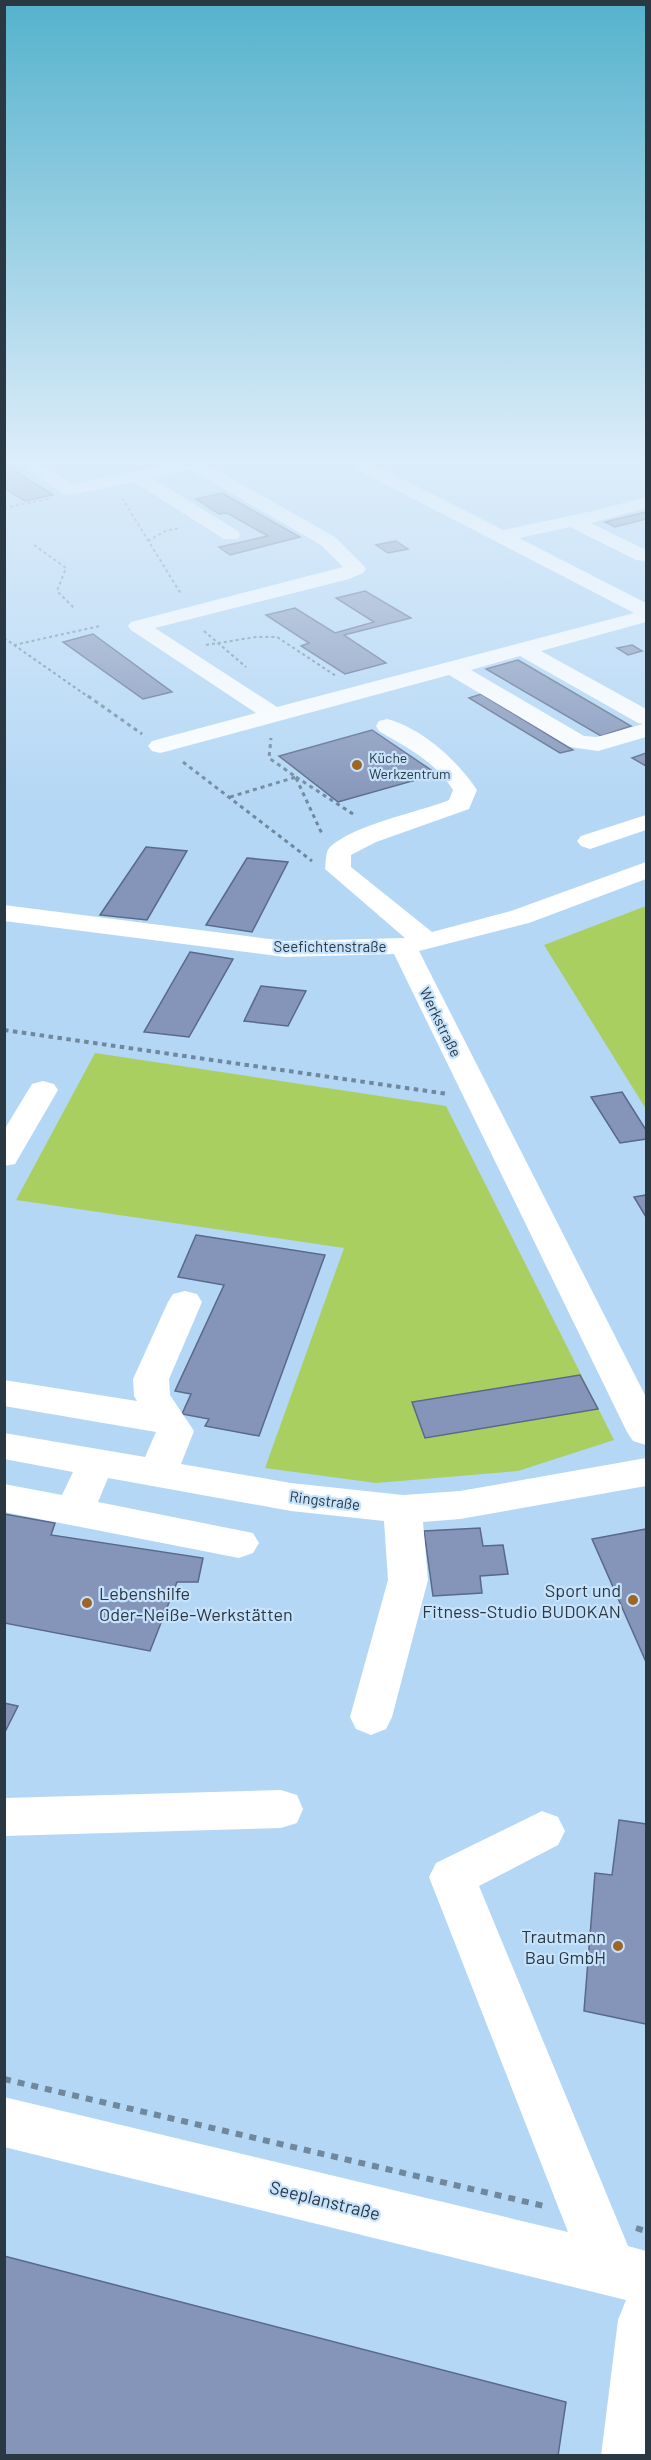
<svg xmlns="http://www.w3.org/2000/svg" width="651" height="2460" font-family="Barlow,sans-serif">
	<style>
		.green { fill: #a9cf60 }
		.building { fill: #8495b9; stroke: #59698a; stroke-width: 1.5 }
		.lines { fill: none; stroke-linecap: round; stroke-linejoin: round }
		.path-far3 { stroke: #6f889d; stroke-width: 2; stroke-dasharray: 3 3; stroke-linecap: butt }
		.path-far2 { stroke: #6f889d; stroke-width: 3; stroke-dasharray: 4 4; stroke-linecap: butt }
		.path-far1 { stroke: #6f889d; stroke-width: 4; stroke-dasharray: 4.5 4.5; stroke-linecap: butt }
		.path { stroke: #6f889d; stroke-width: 6; stroke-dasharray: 7 7; stroke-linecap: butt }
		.minor { fill: #fff; fill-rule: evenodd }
		.poi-dot { fill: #9f6524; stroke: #c7e3fc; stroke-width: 2 }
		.labels { text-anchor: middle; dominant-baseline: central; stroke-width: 4.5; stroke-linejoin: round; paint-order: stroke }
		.far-poi-label { font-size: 14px; fill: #2a3844; stroke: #c7e3fc; text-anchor: start }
		.street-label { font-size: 15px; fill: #2a3844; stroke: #c7e3fc }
		.near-poi-label { font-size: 18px; fill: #2a3844; stroke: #c7e3fc; text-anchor: end }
		.near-street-label { font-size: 18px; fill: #2a3844; stroke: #c7e3fc }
	</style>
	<rect width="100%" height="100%" fill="#b4d7f5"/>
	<g class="green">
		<path d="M646,906V1109L544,945Z"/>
		<path d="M95,1053L446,1106L614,1440L518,1471L376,1483L265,1468L344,1248L16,1200Z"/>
	</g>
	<g class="building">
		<path d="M4,465H5L53,495L25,501L4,488Z"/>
		<path d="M222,493L300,537L230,555L219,547L268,536L227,513L219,514L196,499Z"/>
		<path d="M646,512V519L615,527L605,522Z"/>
		<path d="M396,541L408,549L388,553L376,545Z"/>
		<path d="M365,591L411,618L344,635L386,663L345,674L301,646L309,643L266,615L295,608L335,633L374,622L336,598Z"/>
		<path d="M93,634L172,692L143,699L63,642Z"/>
		<path d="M632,645L642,651L628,655L617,648Z"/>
		<path d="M518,660L631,726L601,736L486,669Z"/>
		<path d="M481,694L573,750L560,753L469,698Z"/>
		<path d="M372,730L437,774L338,802L279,756Z"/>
		<path d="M646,753V766L632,758Z"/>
		<path d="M146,847L187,851L147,920L100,915Z"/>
		<path d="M247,858L288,862L252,932L206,925Z"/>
		<path d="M190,952L233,959L189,1037L144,1032Z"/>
		<path d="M261,986L306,991L288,1026L244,1021Z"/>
		<path d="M622,1092L646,1130V1139L620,1143L591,1097Z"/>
		<path d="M646,1195V1217L634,1197Z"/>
		<path d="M196,1235L325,1255L259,1436L205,1426L209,1419L182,1414L191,1394L175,1391L224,1285L178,1277Z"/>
		<path d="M580,1375L598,1409L425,1438L412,1402Z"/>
		<path d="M4,1514L55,1523L51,1535L203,1558L198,1582H177L150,1651L4,1623Z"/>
		<path d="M480,1528L483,1546L503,1545L508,1574L480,1576L482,1593L433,1596L424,1531Z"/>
		<path d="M646,1529V1662L592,1539Z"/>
		<path d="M4,1703L18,1706L4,1734Z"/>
		<path d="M619,1820L646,1824V2024L584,2011L595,1873L612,1875Z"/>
		<path d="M4,2256L566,2402L558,2456H4Z"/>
	</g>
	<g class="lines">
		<g class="path-far3">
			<path d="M122,498L181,594"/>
			<path d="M4,508L48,499"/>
			<path d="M148,541L165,531L180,528"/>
			<path d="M34,545L66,568L57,591L75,609"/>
			<path d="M204,631L246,667"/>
			<path d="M4,638L90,698"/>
			<path d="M14,645L100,626"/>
			<path d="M206,645L256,637H277L336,676"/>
		</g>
		<g class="path-far2">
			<path d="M88,696L142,734"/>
			<path d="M183,762L312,861"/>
			<path d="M296,777L356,816"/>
			<path d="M296,778L323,836"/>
			<path d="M230,797L296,777L269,758L271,738"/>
		</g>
		<path class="path-far1" d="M4,1030L448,1094"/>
		<g class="path">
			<path d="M4,2079L544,2206"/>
			<path d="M636,2228L646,2231"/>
		</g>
		<g class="minor">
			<path d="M23,465H44L73,484L164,465H208L335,537L363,565L366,569L363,573L349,579L155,628L277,707L634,613L356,469L353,465H375L503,530L597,510L646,497V508L591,523L646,550V561L636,560L570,527L519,538L646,603V622L541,651L646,709V737L598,751L570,747L449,675L168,751L160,753L152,751L148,746L152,741L256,713L131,630L128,626L131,622L343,567L321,545L191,470L152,478L238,531L240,535L238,539H224L134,482L70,495L64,494ZM520,656L638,723L643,724L597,737L584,736L471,670Z"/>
			<path d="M387,719C422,728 458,761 477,790L469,809L376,842L351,855V867L432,932L511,911L646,862V879L529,923L419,951L646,1397V1445L633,1441L627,1432L394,954L285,957L4,921V905L285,941L405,938L325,869C326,862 325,852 330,847C355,824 417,813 449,800L453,790C436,762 406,747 379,731L376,726L379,721Z"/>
			<path d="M646,815V830L590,849L581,846L577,841L581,836Z"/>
			<path d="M43,1081L54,1084L58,1090L15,1164L4,1166V1130L32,1084Z"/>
			<path d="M185,1291L197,1294L202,1302L169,1379L170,1395L194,1431L181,1464L291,1483L403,1495L460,1491L646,1458V1486L460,1519L423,1522L428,1580L392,1717L386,1729L371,1735L356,1729L350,1717L388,1580L384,1521L291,1511L108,1478L98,1502L253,1533L259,1543L253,1553L239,1558L4,1512V1484L62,1495L73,1472L4,1459V1433L145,1457L156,1432L4,1406V1380L137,1401L134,1396L133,1379L168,1302L173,1294Z"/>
			<path d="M281,1790L297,1795L303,1809L297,1823L281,1828L4,1836V1798Z"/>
			<path d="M542,1811L558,1817L565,1831L558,1845L479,1886L628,2246L646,2251V2456H601L618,2320L626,2300L4,2147V2097L568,2232L429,1877L436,1863Z"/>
		</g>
	</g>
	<linearGradient id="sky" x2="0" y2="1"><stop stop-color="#54b2cc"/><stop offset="0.57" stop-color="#ddedfa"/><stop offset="1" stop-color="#ddedfa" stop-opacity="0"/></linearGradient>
	<rect width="651" height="809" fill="url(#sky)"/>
	<g class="poi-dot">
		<circle cx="357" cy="765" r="6"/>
		<circle cx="633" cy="1600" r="6"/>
		<circle cx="87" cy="1603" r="6"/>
		<circle cx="618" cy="1946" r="6"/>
	</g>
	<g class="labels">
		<g class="far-poi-label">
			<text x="369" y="757">Küche<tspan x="369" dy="16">Werkzentrum</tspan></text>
		</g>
		<g class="street-label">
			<text x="330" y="946">Seefichtenstraße</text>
			<text transform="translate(441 1022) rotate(64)">Werkstraße</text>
			<text transform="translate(325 1500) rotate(7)">Ringstraße</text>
		</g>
		<g class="near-poi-label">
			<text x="621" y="1590">Sport und<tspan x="621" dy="21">Fitness-Studio BUDOKAN</tspan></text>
			<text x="99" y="1593" text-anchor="start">Lebenshilfe<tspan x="99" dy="21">Oder-Neiße-Werkstätten</tspan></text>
			<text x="606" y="1936">Trautmann<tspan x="606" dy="21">Bau GmbH</tspan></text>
		</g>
		<g class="near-street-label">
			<text transform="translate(325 2200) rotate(14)">Seeplanstraße</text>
		</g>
	</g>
	<rect width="651" height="2460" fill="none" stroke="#2a3844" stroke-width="12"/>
</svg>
